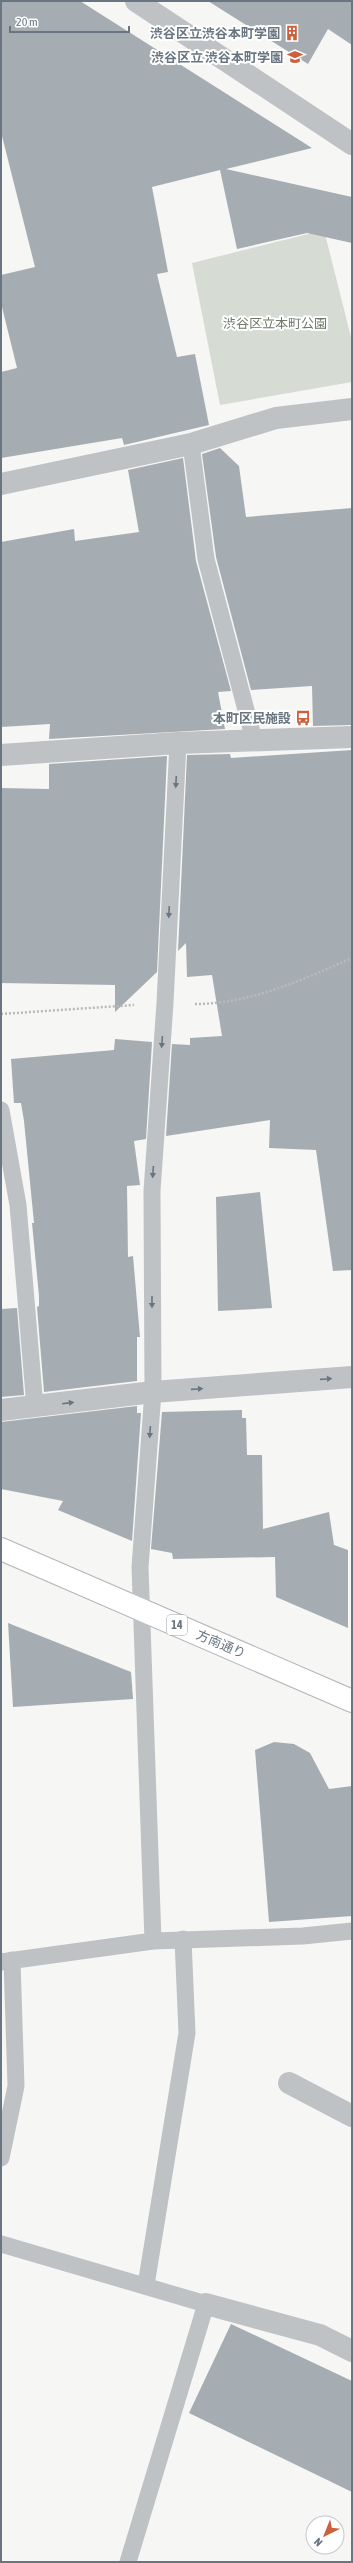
<svg xmlns="http://www.w3.org/2000/svg" width="353" height="2563" font-family="'Asap Condensed','Noto Sans JP',sans-serif">
	<style>
		.green { fill: #d6dbd4 }
		.building { fill: #a6adb2 }
		.lines { fill: none; stroke-linecap: round; stroke-linejoin: round }
		.primary-casing { stroke: #b2b6b9; stroke-width: 24 }
		.path { stroke: #b8bbbd; stroke-width: 2.5; stroke-dasharray: 2 2; stroke-linecap: butt }
		.service { stroke: #bec2c5; stroke-width: 17 }
		.minor { stroke: #bec2c5; stroke-width: 22 }
		.primary { stroke: #fff; stroke-width: 22 }
		.oneway { fill: #697681 }
		.labels { text-anchor: middle; dominant-baseline: central; stroke-width: 4; stroke-linejoin: round; paint-order: stroke }
		.shield { fill: #fff; stroke: #969fa7; stroke-width: 1 }
		.shield-label { font-size: 12px; font-weight: bold; fill: #697681 }
		.poi-label { font-size: 13px; font-weight: bold; fill: #697681; stroke: #fff; text-anchor: end }
		.park-label { font-size: 13px; fill: #6b7967; stroke: #fff }
		.street-label { font-size: 13px; fill: #697681; stroke: #fff }
	</style>
	<rect width="100%" height="100%" fill="#f6f6f4"/>
	<path class="green" d="M324,230L352,341V382L220,405L192,263Z"/>
	<g class="building">
		<path d="M1,1H80L312,148L226,169L352,197V243L307,233L237,249L220,170L152,187L168,272L157,274L177,357L195,354L209,425L124,445L122,438L1,458V372L17,368L1,303V275L35,267L1,132Z"/>
		<path d="M208,1H352V45L328,29L308,64Z"/>
		<path d="M220,448L239,466L246,517L352,508V725L313,726L312,686L251,690L216,557L202,454Z"/>
		<path d="M183,458L196,561L231,691L218,692L225,729L49,739L50,724L1,727V542L74,529L75,541L139,532L128,470Z"/>
		<path d="M352,750V1270L333,1271L316,1150L269,1148L270,1120L166,1136L172,1044L190,1045V1038L222,1036L212,975L187,977L186,943L178,951L187,755L230,754L231,758Z"/>
		<path d="M167,756L157,972L115,1012V985L1,983V788L49,789V764Z"/>
		<path d="M115,1039L152,1042L146,1139L134,1141L140,1185L127,1186L128,1257L133,1256L140,1337H137V1381L44,1392L37,1307L39,1306V1296L32,1223H34L24,1121L21,1103H14L11,1059L114,1050Z"/>
		<path d="M260,1192L272,1308L218,1311L216,1197Z"/>
		<path d="M17,1308L24,1395L1,1397V1309Z"/>
		<path d="M137,1406V1413H141L132,1541L58,1510L63,1501L1,1489V1422Z"/>
		<path d="M242,1410V1418H246L247,1455H262L263,1529L329,1512L334,1545L348,1550V1628L276,1597L275,1557L173,1559L172,1553L151,1549L162,1412Z"/>
		<path d="M8,1623L131,1672L133,1699L13,1707Z"/>
		<path d="M274,1742L294,1744L310,1753L329,1789L352,1786V1916L269,1922L255,1750Z"/>
		<path d="M231,2324L352,2381V2492L189,2413Z"/>
	</g>
	<g class="lines">
		<g class="primary-casing">
			<path id="primary" d="M1,1549L352,1701"/>
		</g>
		<g class="path">
			<path d="M195,1004C250,1004 302,980 352,958"/>
			<path d="M1,1014L134,1005"/>
		</g>
		<g class="service">
			<path d="M191,444L206,559L254,740"/>
			<path d="M1,1110L18,1205L35,1407"/>
			<path d="M153,1941L140,1567L153,1392L152,1191L165,1003L178,743"/>
			<path d="M1,1962L153,1941L303,1936L352,1931"/>
			<path d="M1,2158L16,2086L12,1960"/>
			<path d="M1,2244L206,2304L128,2562"/>
			<path d="M146,2285L187,2033L183,1939"/>
		</g>
		<g class="minor">
			<path d="M136,1L352,144"/>
			<path d="M1,484L191,444L276,418L352,409"/>
			<path d="M1,755L178,743L352,737"/>
			<path d="M1,1410L153,1392L352,1377"/>
			<path d="M289,2083L352,2116"/>
			<path d="M206,2304L320,2335L352,2351"/>
		</g>
		<use href="#primary" class="primary"/>
	</g>
	<defs><path id="oneway-solid" d="M-6-.8H1V-3.2L6.5 0L1 3.2V.8H-6Z"/></defs>
	<g class="oneway">
		<use href="#oneway-solid" transform="translate(176 782) rotate(93)"/>
		<use href="#oneway-solid" transform="translate(169 912) rotate(93)"/>
		<use href="#oneway-solid" transform="translate(162 1042) rotate(94)"/>
		<use href="#oneway-solid" transform="translate(153 1172) rotate(94)"/>
		<use href="#oneway-solid" transform="translate(152 1302) rotate(90)"/>
		<use href="#oneway-solid" transform="translate(326 1379) rotate(-4)"/>
		<use href="#oneway-solid" transform="translate(197 1389) rotate(-4)"/>
		<use href="#oneway-solid" transform="translate(68 1403) rotate(-7)"/>
		<use href="#oneway-solid" transform="translate(150 1432) rotate(94)"/>
	</g>
	<defs>
		<g id="building-bare" transform="scale(1.2)"><path d="M-4-6H4V6H1V3H-1V6H-4ZM-2.5-4.3h1.7v1.8h-1.7ZM.8-4.3h1.7v1.8H.8ZM-2.5-1h1.7V.8h-1.7ZM.8-1h1.7V.8H.8Z" fill="#cc613e" stroke="#fff" stroke-width="2.5" paint-order="stroke"/></g>
		<g id="school-bare" transform="scale(1.2)"><path d="M0-5L7-2L0 1L-7-2ZM-4 1L0 2.5L4 1V4Q0 6-4 4Z" fill="#cc613e" stroke="#fff" stroke-width="2.5" paint-order="stroke"/></g>
		<g id="bus-bare" transform="scale(1.2)"><path d="M-5-6H5V4H4V6H2V4H-2V6H-4V4H-5ZM-3.5-4V0h7V-4ZM-3.5 1.2v1.5H-2V1.2ZM2 1.2v1.5H3.5V1.2Z" fill="#cc613e" stroke="#fff" stroke-width="2.5" paint-order="stroke"/></g>
	</defs>
	<g fill-rule="evenodd">
		<use href="#building-bare" x="292" y="33"/>
		<use href="#school-bare" x="295" y="57"/>
		<use href="#bus-bare" x="303" y="718"/>
	</g>
	<g class="labels">
		<rect class="shield" x="167" y="1615" width="20" height="20" rx="3"/>
		<g class="shield-label">
			<text x="177" y="1625">14</text>
		</g>
		<g class="poi-label">
			<text x="280" y="33">渋谷区立渋谷本町学園</text>
			<text x="283" y="57">渋谷区立 渋谷本町学園</text>
			<text x="291" y="718">本町区民施設</text>
		</g>
		<g class="park-label">
			<text x="275" y="323">渋谷区立本町公園</text>
		</g>
		<g class="street-label">
			<text transform="translate(221 1644) rotate(23)">方南通り</text>
		</g>
	</g>
	<rect width="353" height="2563" fill="none" stroke="#697681" stroke-width="4"/>
	<g transform="translate(325 2535) rotate(223)"><circle r="19" fill="#ffffff" stroke="#c3c8cd"/>
	<path d="M0-3L7 15L0 10L-7 15Z" fill="#cc613e"/>
	<text y="-6" font-size="11" font-weight="bold" text-anchor="middle" fill="#697681">N</text>
	</g>
	<path d="M10 26v6h119v-6" fill="none" stroke="#697681" stroke-width="2"/>
	<text x="16" y="26" font-size="12" fill="#697681" stroke="#ffffff" stroke-width="3" paint-order="stroke">20 m</text>
</svg>
